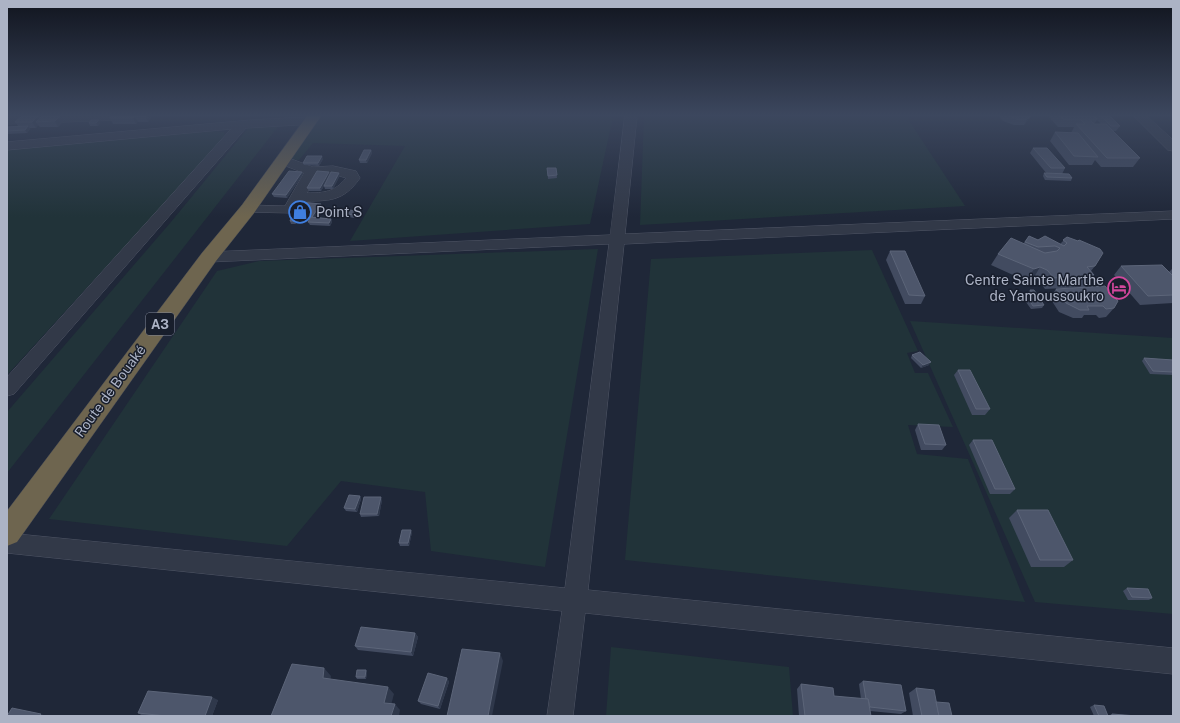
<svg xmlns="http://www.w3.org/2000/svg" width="1180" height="723" font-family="'Public Sans',sans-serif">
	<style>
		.green { fill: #213339 }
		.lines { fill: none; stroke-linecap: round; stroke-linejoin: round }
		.minor-casing { stroke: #505666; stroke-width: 1 }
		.highway-casing { stroke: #3d4352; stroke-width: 1 }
		.minor { fill: #323948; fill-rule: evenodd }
		.highway { fill: #6e654f; fill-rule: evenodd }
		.wall { fill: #424b60; fill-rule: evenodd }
		.shaded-wall { fill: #2f384b }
		.building { fill: #4d566b; stroke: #5c6579 }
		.labels { text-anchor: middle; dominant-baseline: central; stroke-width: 3; stroke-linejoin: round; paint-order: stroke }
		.shield { fill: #181e2c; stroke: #808697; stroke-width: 1 }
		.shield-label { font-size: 13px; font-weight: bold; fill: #acb3c5 }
		.poi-label { font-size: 14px; fill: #acb3c5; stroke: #181e2c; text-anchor: start }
		.street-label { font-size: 14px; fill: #acb3c5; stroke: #181e2c }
	</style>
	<rect width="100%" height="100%" fill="#1f2738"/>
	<g class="green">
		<path d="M315,116H613L590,224L350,241L405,146L313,143L299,160L285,159Z"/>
		<path d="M644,116H906L965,206L640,225Z"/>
		<path d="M277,126V128L7,473V412L171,222L249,127Z"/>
		<path d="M214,131L224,132L225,137L7,375V149Z"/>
		<path d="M598,249L545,567L431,551L425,492L341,481L287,546L49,519L217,271L259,261Z"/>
		<path d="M872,250L918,351L907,353L915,373H928L953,427L908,425L917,454L968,459L1025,602L625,560L651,259Z"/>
		<path d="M910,321L1173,338V614L1035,602Z"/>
		<path d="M611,647L789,667L793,716H606Z"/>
	</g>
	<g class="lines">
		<g class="minor-casing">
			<g id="minor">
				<path d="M7,116H125L119,120L7,124Z"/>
				<path d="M625,116H637L625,234L1173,211V219L624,244L588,590L1173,648V674L585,613L573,716H547L562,611L7,553V533L565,588L609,244L209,262L204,261L201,257L204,253L209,252L610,235Z"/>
				<path d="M1134,116H1147L1173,140V151L1168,150Z"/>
				<path d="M310,117L314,118L316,121L314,124L246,128L14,394L7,396V377L231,129L7,150V142L251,120Z"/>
				<path d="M283,156L313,167L333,166L356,171L360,178C343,202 329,201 302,201L295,213L243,212L241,209L243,206L248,205L285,206L304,173L278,163L276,160L278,157ZM333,174L346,178C335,192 324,193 307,193L317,175Z"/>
			</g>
		</g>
		<g class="highway-casing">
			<path id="highway" d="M307,116H321L254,213L216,261L17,542L7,546V511L202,253L242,205Z"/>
		</g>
		<use href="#minor" class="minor"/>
		<use href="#highway" class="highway"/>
	</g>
	<g class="wall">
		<path d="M39,116L40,118L42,116H63L65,119L58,127H40L38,125L36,128H29L30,129L27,133L7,134V127L18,126L15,122Z"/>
		<path d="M111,116H152L148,122H138V121L136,124H113L110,118Z"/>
		<path d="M998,116H1031L1028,120L1024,125H1014L1003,121Z"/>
		<path d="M1048,116H1110L1120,126L1116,131H1113L1140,158L1133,167H1101L1095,160L1092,165H1069L1050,141L1055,132L1071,133L1074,127H1058ZM1097,120L1101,124H1094Z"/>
		<path d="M89,123H100L98,126H90Z"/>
		<path d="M1033,148L1065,168L1062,174L1072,178L1071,181L1045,180L1043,176L1044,173L1047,174L1030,153Z"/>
		<path d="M371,150L372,153L367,163H360L359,160Z"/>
		<path d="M323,159L319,166L304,165L303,163Z"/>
		<path d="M547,168H556L557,178L548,179Z"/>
		<path d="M302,172L303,174L287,198L274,197L272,194Z"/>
		<path d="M330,174L340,175L333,189H325L324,186L321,191H309L307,188Z"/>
		<path d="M321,204L322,207L315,217L331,219L332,222L330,226L310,225L308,222L310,219L298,218V219L296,224H291L290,221L293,216L292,215Z"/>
		<path d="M356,211L357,214L354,218L349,217L348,214Z"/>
		<path d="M1029,236L1038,240L1060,244L1067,237L1095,266L1091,271L1094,275L1085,287L1045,289L1039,281L1033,279L1026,281L991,265L998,254L1023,244Z"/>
		<path d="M890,251L925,296L921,304H905L886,260Z"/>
		<path d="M1121,266L1169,272L1173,268V303L1140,305L1114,275Z"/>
		<path d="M1056,289L1114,308L1106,317L1099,318L1096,315H1084L1082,318H1073L1059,312L1050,298Z"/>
		<path d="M1030,290L1044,305L1042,308L1031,309L1023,298L1026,295H1029L1028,293Z"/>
		<path d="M912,355L929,365L921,368L911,358Z"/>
		<path d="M1144,358L1173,360V375L1150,374L1142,361Z"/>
		<path d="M958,370L990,409L985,415H972L954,375Z"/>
		<path d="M918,424L946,445L942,450H921L915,430Z"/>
		<path d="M973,440L1015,489L1010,494H990L969,445Z"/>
		<path d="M360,496L361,499L357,512L346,511L344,508Z"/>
		<path d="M382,500L379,516L361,517L360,514Z"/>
		<path d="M1017,510L1073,560L1064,567H1031L1009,518Z"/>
		<path d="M412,532L409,546H400L399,543Z"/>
		<path d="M1127,588L1152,598L1149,600H1128L1123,591Z"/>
		<path d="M415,633L418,637L413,656L358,650L355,646Z"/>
		<path d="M366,670L367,672L366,679H357L356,677Z"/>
		<path d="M447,678L449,682L440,709L421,704L418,701Z"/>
		<path d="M863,681L906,711L901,714L870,711L871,716H799L797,689L801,684L834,696L861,699L859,684Z"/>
		<path d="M916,688L936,702L952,716H913L909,693Z"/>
		<path d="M218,700L212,716H143L138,713Z"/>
		<path d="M1094,705L1108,716L1112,714L1137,716H1094L1090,707Z"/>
	</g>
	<g class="shaded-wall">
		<path d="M39,116L42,121L36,122L38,125L36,128L32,122Z"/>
		<path d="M60,116H63L65,119L58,127L55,121Z"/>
		<path d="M135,116L136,117H135L138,121L136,124L133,118Z"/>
		<path d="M145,116H152L148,122Z"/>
		<path d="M1031,116L1028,120L1024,125L1027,119Z"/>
		<path d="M99,120L100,123L98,126L96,123Z"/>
		<path d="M28,126L30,129L27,133L25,130Z"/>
		<path d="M371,150L372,153L367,163L366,160Z"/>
		<path d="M322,156L323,159L319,166L318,163Z"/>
		<path d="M302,172L303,174L287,198L286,195Z"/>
		<path d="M329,172L330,175L321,191L320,188Z"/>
		<path d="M339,173L340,175L333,189L332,186Z"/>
		<path d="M321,204L322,207L313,220L312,217Z"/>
		<path d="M356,211L357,214L354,218L353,215Z"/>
		<path d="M297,216L298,219L296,224L294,221Z"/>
		<path d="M331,219L332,222L330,226L329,223Z"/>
		<path d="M1040,267L1033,279L1026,281L1034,269Z"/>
		<path d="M931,362L929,365L921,368L923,365Z"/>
		<path d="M360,496L361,499L357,512L355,509Z"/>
		<path d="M381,497L382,500L379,516L377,514Z"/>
		<path d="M411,530L412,532L409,546L408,543Z"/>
		<path d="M415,633L418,637L413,656L411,652Z"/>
		<path d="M500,653L503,661L492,716H488Z"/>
		<path d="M324,668L331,676L330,685L323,678Z"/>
		<path d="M366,670L367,672L366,679L365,677Z"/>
		<path d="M447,678L449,682L440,709L438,706Z"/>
		<path d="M388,687L394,694L390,709L384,703Z"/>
		<path d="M212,697L218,700L212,716H205Z"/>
		<path d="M395,704L400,710L399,716H391Z"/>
		<path d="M41,714L46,716H39Z"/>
	</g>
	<g class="building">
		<path d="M22,116H38L32,122H15Z"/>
		<path d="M42,116H60L55,121L36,122Z"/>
		<path d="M111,116H135L133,118H110Z"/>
		<path d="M136,116H146L135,117Z"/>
		<path d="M1008,116H1031L1027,119H1017Z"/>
		<path d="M1060,116H1094L1097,119H1089L1094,124H1106L1140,158H1107L1076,124H1085L1080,119H1063Z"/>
		<path d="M1101,116H1110L1120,126H1111Z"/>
		<path d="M91,120H99L96,123H89Z"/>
		<path d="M28,126L25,130L7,131V127Z"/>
		<path d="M1055,132L1078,133L1098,157L1074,156Z"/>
		<path d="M1033,148H1047L1065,168H1051Z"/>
		<path d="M364,150H371L366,160H359Z"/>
		<path d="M307,156H322L318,163H303Z"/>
		<path d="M547,168H556L557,175L548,176Z"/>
		<path d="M289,171L302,172L286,195L272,194Z"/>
		<path d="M317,171L329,172L320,188H307Z"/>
		<path d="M331,172L339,173L332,186H324Z"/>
		<path d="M1044,173L1069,174L1072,178L1047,177Z"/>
		<path d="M301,202L321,204L312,217L292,215Z"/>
		<path d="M350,210L356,211L353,215L348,214Z"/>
		<path d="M292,216H297L294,221H290Z"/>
		<path d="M311,217L331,219L329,223L308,222Z"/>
		<path d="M1029,236L1038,240L1045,236L1064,246L1067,243L1063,240L1067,237L1078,241L1079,240L1100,249L1103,253L1095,266L1087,267L1094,275L1054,278L1047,270L1040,267L1034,269L998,254L1011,238L1045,253L1057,251L1060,248L1055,246L1038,247L1025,242Z"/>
		<path d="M890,251H905L925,296L909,295Z"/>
		<path d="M1162,265L1173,276V295L1148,296L1121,266Z"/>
		<path d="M1105,286L1118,301L1114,308L1106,309L1103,306H1087L1089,310H1080L1066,303L1056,289Z"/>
		<path d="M1030,290H1034L1044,305L1033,306L1026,295H1033Z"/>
		<path d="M920,352L931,362L923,365L912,355Z"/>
		<path d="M1144,358L1173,360V372L1153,371Z"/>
		<path d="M958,370H970L990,409H976Z"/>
		<path d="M918,424L939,425L946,445L925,444Z"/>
		<path d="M973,440H992L1015,489H995Z"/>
		<path d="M349,495L360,496L355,509L344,508Z"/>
		<path d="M364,497H381L377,514H360Z"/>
		<path d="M1017,510H1048L1073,560H1040Z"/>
		<path d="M402,530H411L408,543H399Z"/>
		<path d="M1127,588L1148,589L1152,598L1132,597Z"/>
		<path d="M361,627L415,633L411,652L355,646Z"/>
		<path d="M462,649L500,653L488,716H447Z"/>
		<path d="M292,664L324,668L323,678L388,687L384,703L395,704L391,716H271Z"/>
		<path d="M357,670H366L365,677H356Z"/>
		<path d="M428,673L447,678L438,706L418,701Z"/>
		<path d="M863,681L901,685L906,711L870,707L868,699H866Z"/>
		<path d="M801,684L833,688L834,696L868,699L871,716H805Z"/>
		<path d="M916,688L934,690L939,716H922Z"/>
		<path d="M148,691L212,697L205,716H166L138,713Z"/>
		<path d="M936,702L949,703L952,716H939Z"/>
		<path d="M1094,705L1104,706L1108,716H1099Z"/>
		<path d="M12,708L41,714L39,716H7Z"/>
		<path d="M1112,714L1137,716H1112Z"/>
	</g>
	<linearGradient id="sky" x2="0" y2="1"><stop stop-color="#11151f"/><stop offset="0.53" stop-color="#3c475e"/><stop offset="1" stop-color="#3c475e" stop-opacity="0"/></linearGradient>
	<rect width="1180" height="217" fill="url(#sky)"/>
	<defs>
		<g id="shop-ring" transform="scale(1.15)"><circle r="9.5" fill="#181e2c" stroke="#3f7fe0" stroke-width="1.5"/><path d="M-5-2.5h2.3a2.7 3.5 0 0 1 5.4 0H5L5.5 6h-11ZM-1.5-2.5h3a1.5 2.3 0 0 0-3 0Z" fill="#3f7fe0"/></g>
		<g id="hotel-ring" transform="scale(1.15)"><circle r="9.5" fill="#181e2c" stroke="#d1479c" stroke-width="1.5"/><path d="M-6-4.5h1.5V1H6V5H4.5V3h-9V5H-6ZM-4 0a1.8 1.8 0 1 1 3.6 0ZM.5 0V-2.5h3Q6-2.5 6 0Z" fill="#d1479c"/></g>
	</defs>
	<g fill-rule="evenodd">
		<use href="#shop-ring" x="300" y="212"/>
		<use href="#hotel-ring" x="1119" y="288"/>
	</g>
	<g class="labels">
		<rect class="shield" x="146" y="313" width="28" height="22" rx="3"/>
		<g class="shield-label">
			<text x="160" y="324">A3</text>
		</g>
		<g class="poi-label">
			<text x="316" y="212">Point S</text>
			<text x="1104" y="280" text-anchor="end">Centre Sainte Marthe<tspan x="1104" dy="16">de Yamoussoukro</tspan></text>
		</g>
		<g class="street-label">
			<text transform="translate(110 391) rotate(-54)">Route de Bouaké</text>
		</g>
	</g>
	<rect width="1180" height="723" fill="none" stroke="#acb3c5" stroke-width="16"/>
</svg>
